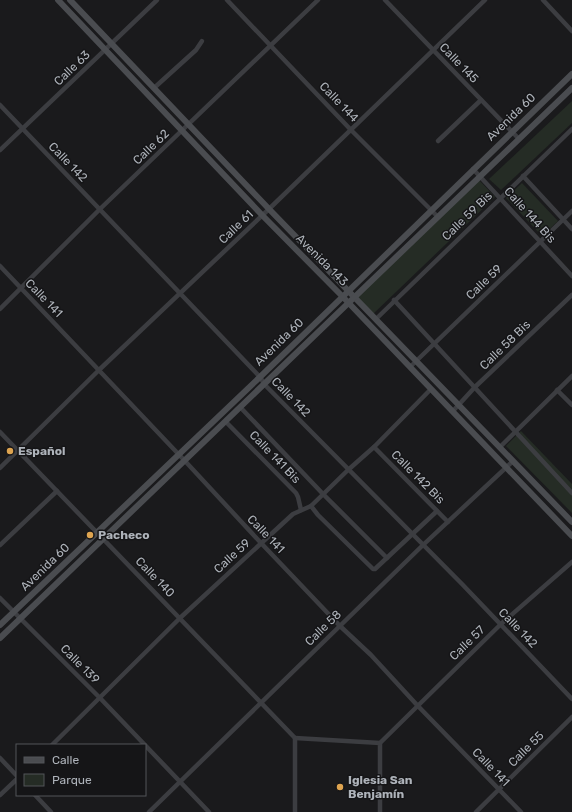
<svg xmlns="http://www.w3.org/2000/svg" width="572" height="812" font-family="Rubik,sans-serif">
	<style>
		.green { fill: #252c25 }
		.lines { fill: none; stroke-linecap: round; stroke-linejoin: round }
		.minor { stroke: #3c3d41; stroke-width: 4.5 }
		.secondary { stroke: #4a4c50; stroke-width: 6 }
		.poi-dot { fill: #dea450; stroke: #151517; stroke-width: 1.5 }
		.labels { text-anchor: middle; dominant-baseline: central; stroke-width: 3; stroke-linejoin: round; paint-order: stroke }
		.street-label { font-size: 12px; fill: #aeb3ba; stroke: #151517 }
		.poi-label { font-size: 12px; font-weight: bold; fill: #aeb3ba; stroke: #151517; text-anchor: start }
	</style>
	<rect width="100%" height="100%" fill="#1a1a1c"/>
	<g class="green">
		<path d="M572,101V123L501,190L489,179Z"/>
		<path d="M478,179L495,197L373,314L356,296Z"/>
		<path d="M522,183L558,221L542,236L506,198Z"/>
		<path d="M521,431L572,484V513L506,446Z"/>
	</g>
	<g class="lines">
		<g class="minor">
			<path d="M227,0L351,130L438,217"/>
			<path d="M385,0L519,139"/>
			<path d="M543,0L572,31"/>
			<path d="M154,88L196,50L202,41"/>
			<path d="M0,105L260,377L265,385L462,584L572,699"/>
			<path d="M438,141L481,100"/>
			<path d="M0,150L157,0"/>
			<path d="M473,169L572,276"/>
			<path d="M523,176L572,229"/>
			<path d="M0,266L185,461L261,543L340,626L371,655L417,705L521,812"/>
			<path d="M394,300L572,493"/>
			<path d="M0,309L100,209L318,0"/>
			<path d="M376,319L572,129"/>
			<path d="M410,367L572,211"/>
			<path d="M557,390L572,405"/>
			<path d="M241,408L323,494L387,558"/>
			<path d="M453,411L475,387L572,295"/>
			<path d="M226,422L296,493L298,497L301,510"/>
			<path d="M0,432L295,738"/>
			<path d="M374,447L448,522"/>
			<path d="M500,447L572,376"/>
			<path d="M0,468L99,370L269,209L485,0"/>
			<path d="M311,506L318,515L373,569H375L437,511"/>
			<path d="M0,545L57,491"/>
			<path d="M0,598L100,698L209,812"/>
			<path d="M295,738L380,743V812"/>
			<path d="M295,738V812"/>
			<path d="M380,743L501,624L572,562"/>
			<path d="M52,745L180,618L293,514L311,506L348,470L374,447L431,389"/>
			<path d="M0,758L17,776"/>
			<path d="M0,795L17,779"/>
			<path d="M35,795L51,812"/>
			<path d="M149,812L423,545L513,461"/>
			<path d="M476,812L572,717"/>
		</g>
		<g class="secondary">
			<path d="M58,0L262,215L342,296L572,536"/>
			<path d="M70,0L269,209L572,522"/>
			<path d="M0,625L260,377L572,74"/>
			<path d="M0,638L572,88"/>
		</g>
	</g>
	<g class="poi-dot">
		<circle cx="10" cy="451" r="4"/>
		<circle cx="90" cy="535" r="4"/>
		<circle cx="340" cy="787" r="4"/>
	</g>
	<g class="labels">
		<g class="street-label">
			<text transform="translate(459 63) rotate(46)">Calle 145</text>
			<text transform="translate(72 68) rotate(-44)">Calle 63</text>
			<text transform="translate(339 102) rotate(46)">Calle 144</text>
			<text transform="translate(511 117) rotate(-44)">Avenida 60</text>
			<text transform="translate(151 147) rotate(-44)">Calle 62</text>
			<text transform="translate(68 162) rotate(46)">Calle 142</text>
			<text transform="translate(530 215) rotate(48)">Calle 144 Bis</text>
			<text transform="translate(467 216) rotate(-44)">Calle 59 Bis</text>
			<text transform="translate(236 227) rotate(-44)">Calle 61</text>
			<text transform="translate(322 260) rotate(45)">Avenida 143</text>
			<text transform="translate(484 282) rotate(-44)">Calle 59</text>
			<text transform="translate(44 298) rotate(46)">Calle 141</text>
			<text transform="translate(279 342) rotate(-44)">Avenida 60</text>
			<text transform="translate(505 345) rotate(-44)">Calle 58 Bis</text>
			<text transform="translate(291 397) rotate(46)">Calle 142</text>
			<text transform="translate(275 457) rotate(46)">Calle 141 Bis</text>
			<text transform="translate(418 477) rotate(45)">Calle 142 Bis</text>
			<text transform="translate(266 534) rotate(46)">Calle 141</text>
			<text transform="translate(232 556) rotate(-43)">Calle 59</text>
			<text transform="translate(45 567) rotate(-44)">Avenida 60</text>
			<text transform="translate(155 577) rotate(46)">Calle 140</text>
			<text transform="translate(323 628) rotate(-44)">Calle 58</text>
			<text transform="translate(518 628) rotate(46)">Calle 142</text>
			<text transform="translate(467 643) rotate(-44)">Calle 57</text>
			<text transform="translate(80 664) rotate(45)">Calle 139</text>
			<text transform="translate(526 749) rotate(-45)">Calle 55</text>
			<text transform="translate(491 767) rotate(46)">Calle 141</text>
		</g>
		<g class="poi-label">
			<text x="18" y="451">Español</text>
			<text x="98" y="535">Pacheco</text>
			<text x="348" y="780">Iglesia San<tspan x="348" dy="14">Benjamín</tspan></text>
		</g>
	</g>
	<rect x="16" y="744" width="130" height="52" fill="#151517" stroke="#525458"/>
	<rect x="24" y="757" width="20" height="6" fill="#4a4c50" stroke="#525458"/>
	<text x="52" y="764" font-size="12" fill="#aeb3ba">Calle</text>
	<rect x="24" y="774" width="20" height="12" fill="#252c25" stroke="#525458"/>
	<text x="52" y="784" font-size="12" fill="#aeb3ba">Parque</text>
</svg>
